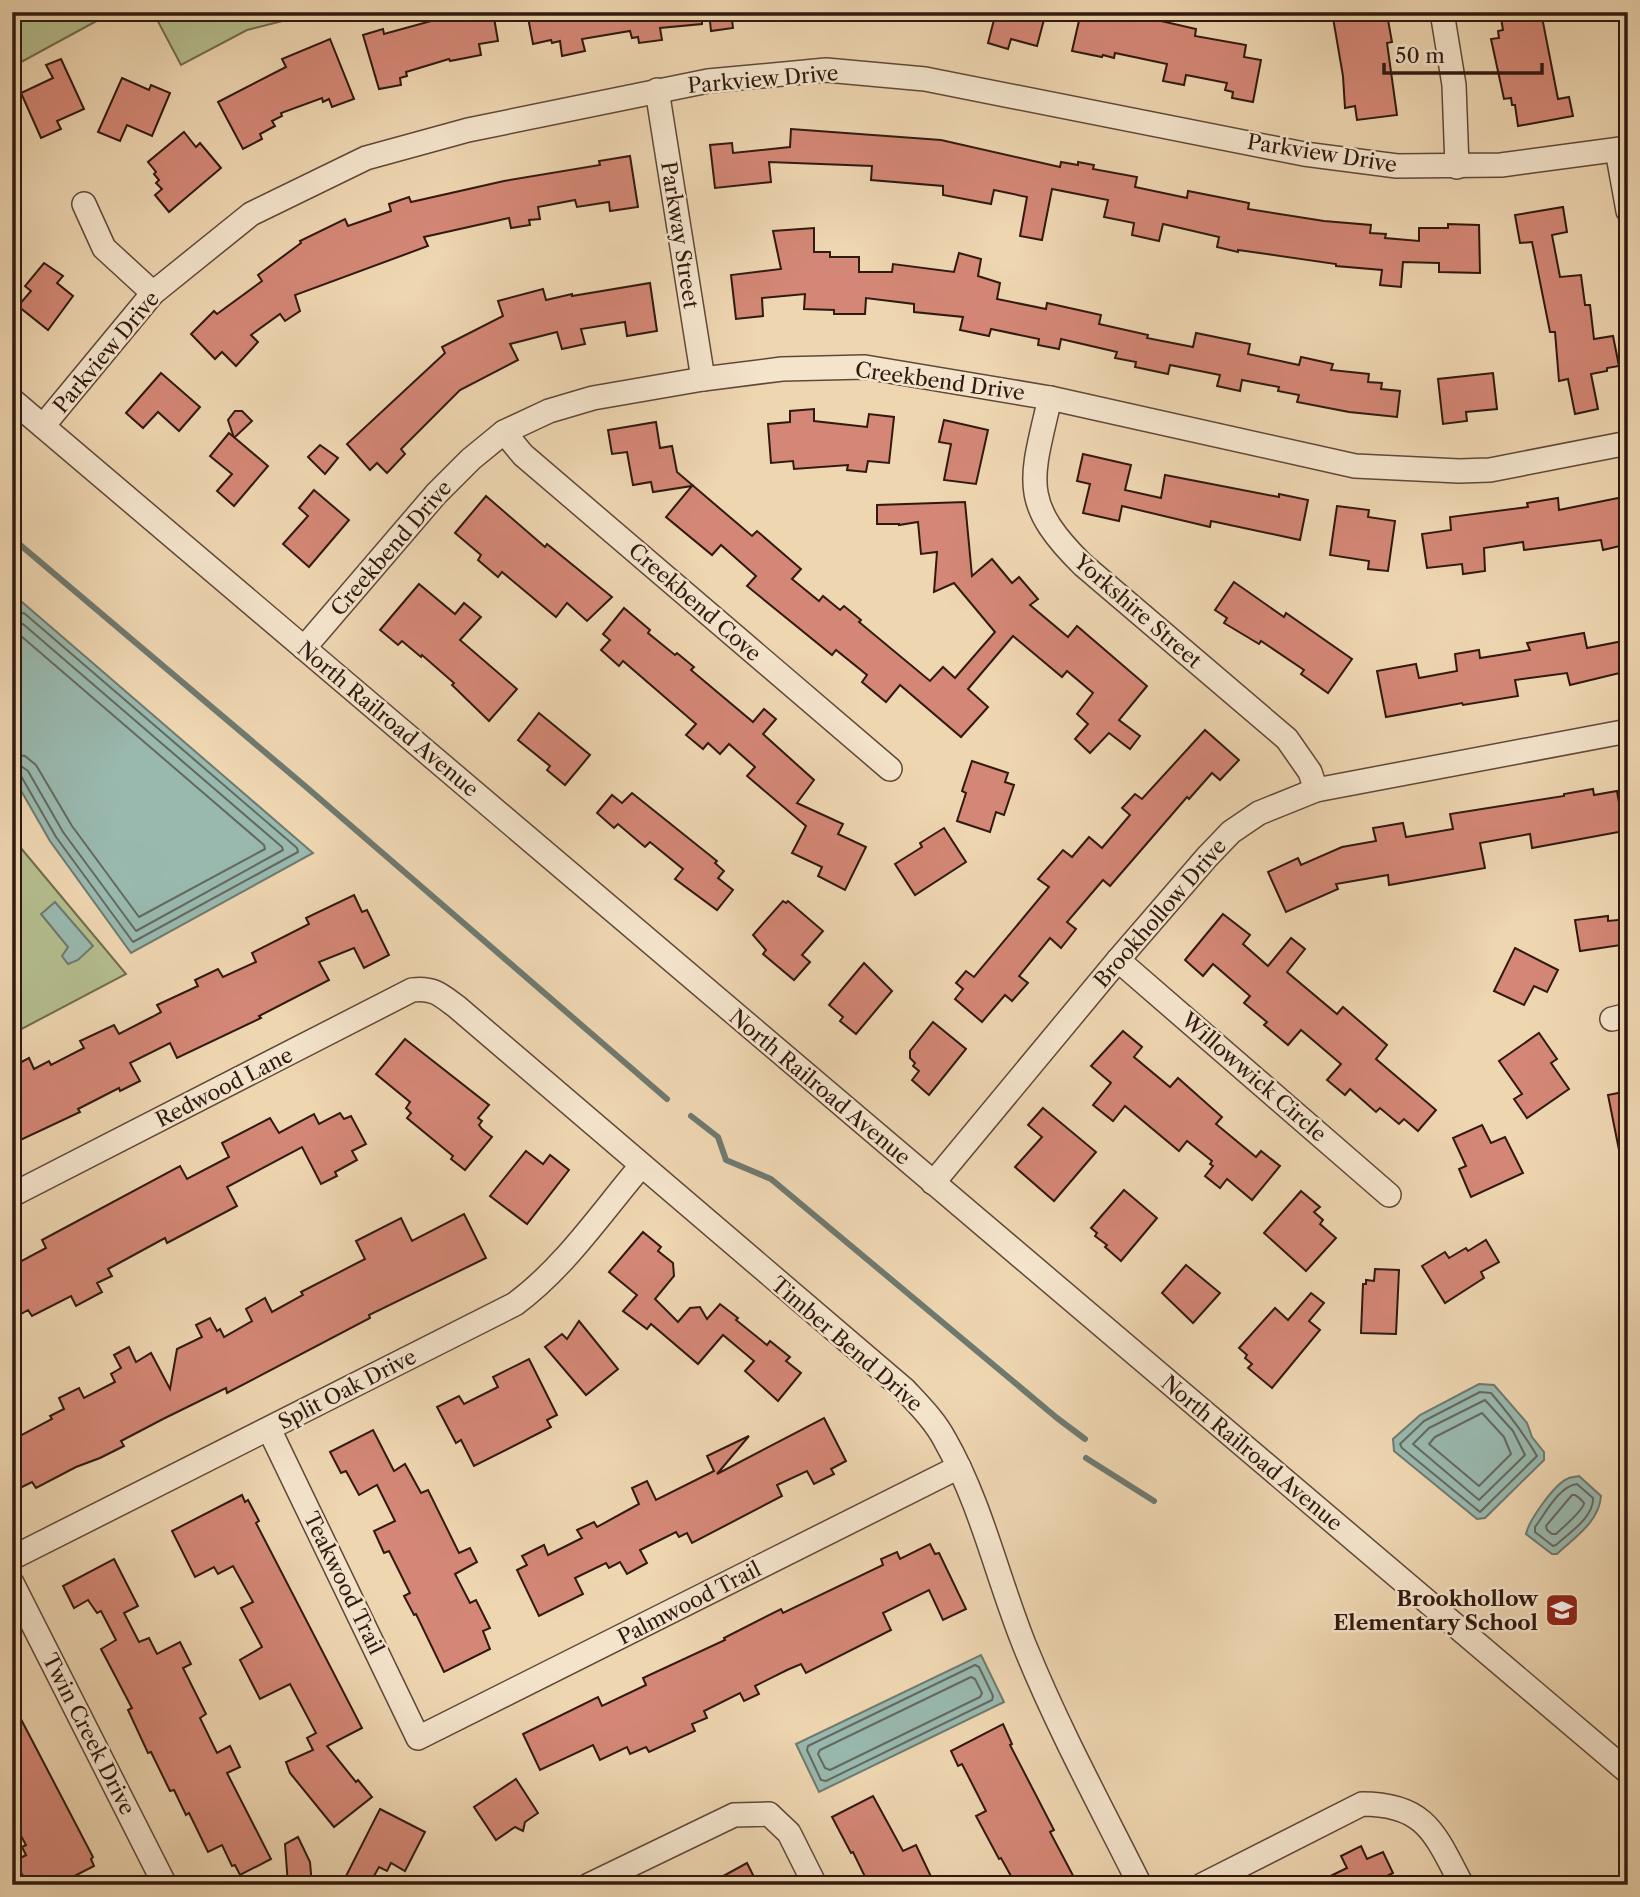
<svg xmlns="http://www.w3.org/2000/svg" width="1640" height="1897" font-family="'Libre Caslon Text',serif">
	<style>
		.green { fill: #b5be8e; stroke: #726c4e; stroke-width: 2 }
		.water { fill: #99b9af; stroke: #6f796f; stroke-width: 2 }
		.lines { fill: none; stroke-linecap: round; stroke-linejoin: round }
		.shore { stroke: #64695f; stroke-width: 2 }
		.stream { stroke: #6f796f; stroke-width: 6 }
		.building { fill: #d48776; stroke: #30190f; stroke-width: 2 }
		.minor-casing { stroke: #604838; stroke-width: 26 }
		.minor { stroke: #f4e4cc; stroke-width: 23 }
		.labels { text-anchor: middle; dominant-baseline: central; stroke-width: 5; stroke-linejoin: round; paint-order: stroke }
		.street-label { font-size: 21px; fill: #30190f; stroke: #f4e4cc }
		.poi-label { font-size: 21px; font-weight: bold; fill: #30190f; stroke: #f4e4cc; text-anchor: end }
	</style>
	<rect width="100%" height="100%" fill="#eed6b1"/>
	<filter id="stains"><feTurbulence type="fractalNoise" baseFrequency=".00286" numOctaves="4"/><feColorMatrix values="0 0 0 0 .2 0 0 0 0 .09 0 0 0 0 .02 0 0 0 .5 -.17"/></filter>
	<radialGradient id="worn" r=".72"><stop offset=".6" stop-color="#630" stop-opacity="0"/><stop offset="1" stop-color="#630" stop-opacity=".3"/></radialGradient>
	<g class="green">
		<path d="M12,12H113L12,67Z"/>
		<path d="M153,12H318L247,30L181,65Z"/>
		<path d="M20,847L126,974L12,1034V849Z"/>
	</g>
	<g class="water">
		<path d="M22,602L313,853L131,953L50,841L12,775V611Z"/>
		<path d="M55,902L93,946L78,960L68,964L62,956L68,947L41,914Z"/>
		<path d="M1479,1384L1494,1385L1527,1423L1532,1437L1544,1452V1460L1485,1518L1477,1519L1394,1451L1393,1439L1420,1415Z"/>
		<path d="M1579,1476L1601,1496C1599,1522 1575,1537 1557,1554H1552L1526,1534C1529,1520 1554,1485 1567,1479C1570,1477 1576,1477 1579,1476Z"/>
		<path d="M981,1655L1004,1702L819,1792L796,1744Z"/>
	</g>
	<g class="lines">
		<g class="shore">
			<path d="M12,616L24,613L297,848L298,852L133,942L56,837L21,776L12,773"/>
			<path d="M12,624H23L282,847L283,850L136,931L63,832L28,771L21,766L12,764"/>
			<path d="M12,635L21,636L264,845L265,849L139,917L72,826L36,765L25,756L12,754"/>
			<path d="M1480,1392L1491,1393C1509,1414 1523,1432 1537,1456L1480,1512L1402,1448L1400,1444L1424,1421Z"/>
			<path d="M1485,1400L1513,1431L1525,1455L1479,1500L1413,1444L1429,1428Z"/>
			<path d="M1482,1413L1504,1437L1511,1454L1479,1486L1429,1444L1435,1437Z"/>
			<path d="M1577,1484L1593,1498C1594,1517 1569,1533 1556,1545L1553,1546L1535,1532V1527C1545,1514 1559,1486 1577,1484Z"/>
			<path d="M1572,1495H1575C1577,1496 1583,1501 1584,1503C1584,1510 1561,1529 1556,1534H1552L1547,1530L1546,1526Z"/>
			<path d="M975,1665L979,1667L993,1696L992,1700L826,1781L821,1780L807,1750L808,1746Z"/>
			<path d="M971,1677L975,1679L982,1693L980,1697L830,1770L825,1768L818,1754L820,1750Z"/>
		</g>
		<g class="stream">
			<path d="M12,538L305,786L667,1099"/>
			<path d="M691,1116L718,1137L726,1160L771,1179L1057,1418L1085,1439"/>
			<path d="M1086,1458L1154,1501"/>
		</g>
	</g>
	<g class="building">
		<path d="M441,12H493L498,41L479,44L481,55L450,61L449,59L406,72L407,76L400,78L401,85L379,89L363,35L383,29L384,34L442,18Z"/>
		<path d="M527,12H702V24L660,28L662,40L639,43L638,37L632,38L630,31L582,39L585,51L562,56L560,41L552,43L551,40L533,44Z"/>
		<path d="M709,12H731L733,28L711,31Z"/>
		<path d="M996,12H1046L1037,46L1011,39L1008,49L988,43Z"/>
		<path d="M1081,12H1122L1196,29L1195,36L1246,45L1244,57L1261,60L1253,102L1232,98L1233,92L1225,90L1227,83L1186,75L1184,85L1163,81L1167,64L1115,53L1114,58L1103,55L1102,57L1072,51Z"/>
		<path d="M1332,12H1383L1384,20H1388L1392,42L1387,43L1397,115L1357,120L1355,106L1345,108L1343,76Z"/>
		<path d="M1500,12H1541L1558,99L1569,97L1573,116L1518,126L1515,105H1512L1511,98L1504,99L1491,39L1499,38L1498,31L1503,30Z"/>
		<path d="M330,39L354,99L332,107L329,99L323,102L322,98L281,113L282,116L272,121L275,126L260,134L262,139L243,149L218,102L286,67L282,59Z"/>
		<path d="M61,59L84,109L57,121L61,129L41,138L21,93L53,78L46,65Z"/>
		<path d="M122,78L149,90L151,85L170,93L152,136L127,125L120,141L98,132Z"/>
		<path d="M791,129L941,140L1060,167L1061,162L1078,165V162L1094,165L1093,169L1137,177L1135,187L1187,198L1188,191L1249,203L1248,209L1324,221L1371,225L1370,233L1386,234L1385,238L1419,241V228H1448V224L1479,225L1480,273L1439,272V263L1403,262L1401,287L1380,285L1382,270L1336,266V264L1238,250V252L1217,247L1219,237L1163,224L1159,241L1132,235L1134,223L1104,217L1108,200L1052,189L1042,240L1020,236L1027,197L994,190L991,204L943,195V186L871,180L872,166L769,162L771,182L715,188L710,145L732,143L733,153L790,147Z"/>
		<path d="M184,132L196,147L200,143L221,168L169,212L155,195L162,189L156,183L159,180L154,174L156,172L148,162Z"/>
		<path d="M630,156L638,207L610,211L609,202L577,207L575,200L538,207L540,219L529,220L530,225L511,228L509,218L424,237L428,246L295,295L300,311L285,321L280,314L251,335L258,342L236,366L222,352L215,359L191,334L214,311L217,314L262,281L258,275L301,243L300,241L345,219L348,226L391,211L389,204L409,197L411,202L504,181L600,165L599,161Z"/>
		<path d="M1563,207L1567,232L1552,235L1560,277L1581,275L1585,305H1590L1594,339L1613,336L1619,366L1607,368V371L1591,374L1598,409L1575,414L1568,379L1559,381L1555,332H1550L1532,242L1520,243L1515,215Z"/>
		<path d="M814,228V252H830V257H859V272H892L893,264L954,272L959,253L981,259L978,276L1000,283L997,299L1046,309L1047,303L1101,315L1099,324L1148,335L1147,338L1193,347L1196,333L1250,344L1248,354L1299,365L1301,357L1333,364L1331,370L1369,374L1368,382L1382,383L1381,389L1400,391L1397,417L1349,412L1297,402L1299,395L1278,391L1279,387L1242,380L1240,391L1217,386L1220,375L1170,365L1168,374L1135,367L1136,362L1115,358L1117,352L1061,339L1059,349L1038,345L1039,339L991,329L989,336L960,330L963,317L914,312V304L866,298L865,314H834V310L804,309L805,294L762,298L763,316L736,319L731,275L781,269L773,231Z"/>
		<path d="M44,263L63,276L57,283L73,296L48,330L18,306L31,291L25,286Z"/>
		<path d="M650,283L657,331L627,336L625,322L581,329L585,344L562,349L557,332L510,344L518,360L460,390L401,449L405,454L387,473L377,463L370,470L347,444L445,353L442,347L503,316L498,301L543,289L546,300L572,294V296Z"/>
		<path d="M161,373L200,407L179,431L158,412L143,428L126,413Z"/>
		<path d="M1493,373L1497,409L1466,412L1467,421L1443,424L1438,379Z"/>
		<path d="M814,409V421L867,427L869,414L894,417L889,463L868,461L866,472L847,470L848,465L794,469L793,461L771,463L768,424L790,422V411Z"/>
		<path d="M235,411H242L252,421L234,438L228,420Z"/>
		<path d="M944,420L988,430L976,484L944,480L951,444L939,442Z"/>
		<path d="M656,422L660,448L672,446L677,472L752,536L757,531L801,569L792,579L819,601L823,596L840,610L844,606L861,620L859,622L930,681L943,667L955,678L995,632L954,583L934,592L937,552L921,554L918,522L899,525V524H877V505L965,502L972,576L992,559L1012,583L1019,577L1038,599L1030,605L1068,637L1077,626L1147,686L1119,720L1140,736L1130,749L1109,733L1090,753L1075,739L1088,724L1077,714L1093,693L1067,671L1062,677L1013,636L968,689L988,707L961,737L900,685L886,702L862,682L867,675L836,650L832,655L747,586L756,576L721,545L712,555L666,517L692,486L653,492L651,482L633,485L627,452L612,454L608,430Z"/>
		<path d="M229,433L268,466L234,506L217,491L232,474L210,456Z"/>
		<path d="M320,445L338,458L325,474L308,457Z"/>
		<path d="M1083,454L1131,465L1125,490L1161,498L1165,475L1279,497V494L1308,500L1300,540L1211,521L1210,527L1122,506L1119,521L1083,513L1090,484L1077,481Z"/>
		<path d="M314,490L349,520L309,567L283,544L308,516L299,508Z"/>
		<path d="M486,496L545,547L547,544L612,597L587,621L567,603L556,617L502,572L498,577L478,560L481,555L455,533Z"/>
		<path d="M1628,496V535L1622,536L1624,545L1603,550L1601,540L1524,550L1523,542L1484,548L1485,571L1463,574L1462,564L1427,568L1422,534L1451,530L1450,517L1528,507L1527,503L1558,498L1559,510Z"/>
		<path d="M1337,506L1369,510L1368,517L1395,521L1388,571L1368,569L1369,561L1330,555Z"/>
		<path d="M1234,582L1284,617L1286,613L1352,659L1328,693L1301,674L1304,670L1261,641L1259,644L1224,623L1227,618L1215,610Z"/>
		<path d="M419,584L455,614L464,603L481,617L460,640L517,689L489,721L452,685L454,683L422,655L421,657L402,641L398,645L380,630Z"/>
		<path d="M624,608L650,630L648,633L675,655L677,653L694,667L691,670L753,722L764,709L776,719L763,734L814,780L797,803L843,824L838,834L866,847L845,890L818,876L822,867L792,853L806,826L747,776L755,767L729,744L720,754L708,743L703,749L686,735L696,724L623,661L619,666L601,650L610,640L603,634Z"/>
		<path d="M1584,633L1587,648L1628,640V671L1570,685L1567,673L1515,680L1518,696L1463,705L1462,703L1386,717L1377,671L1416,664L1419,678L1457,671L1455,654L1479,650L1480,658L1530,650L1527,643Z"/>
		<path d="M539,713L590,755L565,785L547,770L550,766L518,740Z"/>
		<path d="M1205,730L1239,760L1220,780L1212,773L1189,799L1187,797L1110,886L1103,880L1067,922L1076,929L1061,948L1050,938L1019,976L1028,983L1012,1001L1005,995L982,1022L955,999L963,989L956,983L966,971L974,977L1049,887L1038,879L1063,850L1072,857L1089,837L1102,848L1130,815L1122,808L1135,794L1142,799Z"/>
		<path d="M972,761L1008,773L1005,782L1014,785L1004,815L996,812L990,832L957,821L966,793L962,791Z"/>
		<path d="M1593,789L1594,795L1617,791L1624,831L1532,848L1530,834L1480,843L1485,868L1389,885L1388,875L1336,884L1338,889L1286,912L1268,872L1298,858L1301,865L1342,847L1376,841L1373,828L1403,823L1406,837L1453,829L1450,814L1564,796V794Z"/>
		<path d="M632,793L717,861L715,863L724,871L718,878L733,890L717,910L675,879L683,869L650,842L645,847L618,824L614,828L597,813L612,795L622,803Z"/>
		<path d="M944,828L966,862L915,895L895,864L922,847L920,843Z"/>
		<path d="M354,895L362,912L367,910L389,955L364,968L354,948L319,962L329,980L259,1016L261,1018L177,1058L170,1043L130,1063L140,1081L120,1091L119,1088L78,1109L80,1112L12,1144V1067L29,1058L34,1069L49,1061L51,1065L84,1048L80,1041L114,1025L119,1034L152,1017L161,1012L157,1005L198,986L195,980L218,969L223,977L256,962L252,953L309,924L306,918Z"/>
		<path d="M783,901L786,903L788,901L823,931L802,955L810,962L794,980L763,954L766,950L753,935Z"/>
		<path d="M1223,914L1250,935L1243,944L1268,966L1291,938L1305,949L1287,972L1337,1014L1343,1007L1387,1045L1376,1059L1436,1110L1418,1131L1404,1119L1399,1124L1380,1108L1376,1112L1350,1089L1345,1095L1327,1080L1341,1064L1301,1030L1288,1045L1264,1025L1267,1022L1244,1003L1250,996L1213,964L1203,976L1185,960Z"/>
		<path d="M1608,916V921L1628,919V944L1580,951L1575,920Z"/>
		<path d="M1515,948L1558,970L1547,992L1534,986L1524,1005L1494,991Z"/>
		<path d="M864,963L892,991L856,1034L840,1021L843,1017L829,1005Z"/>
		<path d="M933,1022L966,1049L929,1095L912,1080L919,1071L913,1066L915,1063L910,1058V1051Z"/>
		<path d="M1123,1031L1142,1047L1134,1057L1170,1087L1178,1078L1222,1117L1216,1124L1256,1157L1261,1151L1280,1166L1252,1200L1227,1179L1220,1188L1205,1176L1213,1166L1210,1164L1212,1161L1187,1141L1179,1151L1125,1106L1113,1121L1093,1105L1111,1083L1091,1066Z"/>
		<path d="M1539,1033L1557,1059L1551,1063L1569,1089L1527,1118L1514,1099L1522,1094L1499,1061Z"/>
		<path d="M405,1039L489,1105L478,1118L482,1121L479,1125L482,1129L492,1137L465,1170L451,1159L453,1156L407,1118L411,1113L406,1108L410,1102L376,1074Z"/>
		<path d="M1628,1091V1154L1620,1155L1608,1095Z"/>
		<path d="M1043,1108L1096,1152L1054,1201L1015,1167L1042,1137L1028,1125Z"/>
		<path d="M340,1113L344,1119L351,1116L366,1144L352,1151L357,1160L335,1172L337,1176L321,1184L302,1147L227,1187L237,1206L167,1243L165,1238L108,1269L112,1276L97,1283L102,1292L76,1306L71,1296L32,1316L28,1310L12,1319V1266L46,1248L42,1240L180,1166L187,1179L229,1157L222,1143L270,1118L279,1133L314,1114L319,1124Z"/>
		<path d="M1482,1125L1491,1143L1505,1137L1523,1173L1471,1197L1459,1169L1466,1166L1453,1138Z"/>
		<path d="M526,1151L543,1164L550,1155L569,1170L527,1224L490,1196Z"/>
		<path d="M1124,1190L1157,1218L1121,1261L1105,1247L1107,1245L1095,1236L1097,1233L1091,1228Z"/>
		<path d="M1301,1191L1320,1207L1314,1212L1323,1220L1320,1224L1336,1238L1306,1271L1264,1233Z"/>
		<path d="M464,1214L486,1258L369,1315L370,1318L227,1393L226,1388L163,1419L121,1441L124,1446L100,1458L76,1467L36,1488L32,1482L12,1492V1440L52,1419L50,1416L64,1409L59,1398L79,1388L84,1398L115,1382L111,1374L121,1368L114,1355L129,1347L136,1362L151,1353L170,1389L177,1349L202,1337L196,1325L210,1318L217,1331L220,1329L224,1337L252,1321L246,1309L265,1298L272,1312L303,1295L301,1292L365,1259L356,1241L401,1218L412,1241Z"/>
		<path d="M643,1232L661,1247L658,1251L673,1263L674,1276L655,1299L678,1322L690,1308L700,1307L707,1319L720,1304L738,1318L736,1320L767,1345L770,1341L790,1357L786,1361L801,1373L778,1401L745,1371L754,1361L723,1335L698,1364L651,1324L647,1329L623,1311L637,1295L609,1272Z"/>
		<path d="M1486,1240L1499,1262L1481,1272L1484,1278L1445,1303L1422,1266L1445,1252L1449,1258L1466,1248L1468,1251Z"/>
		<path d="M1186,1265L1220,1293L1193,1323L1162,1293Z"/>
		<path d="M1375,1269L1399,1270L1396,1334L1361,1333L1363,1284H1366V1280L1374,1281Z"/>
		<path d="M1311,1293L1324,1303L1309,1321L1320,1330L1272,1388L1248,1368L1252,1364L1245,1358L1247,1355L1239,1348L1275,1308L1288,1320Z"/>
		<path d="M579,1321L618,1369L586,1395L545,1347L562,1334L567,1339Z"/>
		<path d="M529,1359L557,1415L547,1420L551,1427L474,1466L461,1440L456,1443L437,1407L459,1396L464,1404L498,1387L493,1377Z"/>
		<path d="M824,1418L846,1461L831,1469L834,1474L814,1484L807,1471L777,1485L782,1496L692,1543L687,1533L679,1537L676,1532L640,1550L647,1563L627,1574L620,1562L609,1568L606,1563L575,1578L583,1594L539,1616L517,1570L527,1565L522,1556L544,1545L548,1555L582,1538L577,1530L594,1522L597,1527L639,1504L632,1488L647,1481L656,1500L714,1471L707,1456L749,1436L717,1474Z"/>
		<path d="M373,1430L394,1471L405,1464L421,1493L428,1490L459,1553L470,1548L477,1562L455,1574L470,1603L476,1600L490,1628L483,1631L490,1649L444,1672L416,1614L414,1615L404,1596L410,1593L389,1551L384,1553L374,1531L395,1521L377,1485L359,1495L346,1471L341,1473L330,1452Z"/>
		<path d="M242,1495L245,1502L248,1500L259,1521L256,1523L362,1728L327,1746L356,1782L358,1780L372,1797L334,1827L290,1773L286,1762L313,1750L307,1738L316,1733L290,1684L260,1699L240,1660L262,1647L241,1608L253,1602L233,1566L218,1574L214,1567L195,1577L172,1531Z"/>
		<path d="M930,1544L935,1554L939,1553L966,1609L943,1620L929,1590L883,1613L891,1630L806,1673L801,1664L787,1670L755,1686L759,1694L744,1701L740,1693L704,1711L707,1718L692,1724L695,1731L649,1752L646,1747L630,1754L627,1747L600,1760L593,1745L540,1770L523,1734L598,1697L602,1706L646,1685L643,1678L725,1640L724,1638L781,1609L783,1613L883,1565L881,1559L897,1552L900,1559Z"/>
		<path d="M114,1559L138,1606L124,1613L139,1642L149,1638L157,1654L180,1642L191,1664L183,1668L206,1714L200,1718L217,1753L230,1746L240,1767L227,1773L271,1859L240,1875L235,1865L232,1866L222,1845L208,1852L189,1813L186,1815L174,1790L170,1791L151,1752L148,1753L128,1710L132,1708L101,1649L116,1640L101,1611L97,1613L88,1600L74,1608L63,1586Z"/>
		<path d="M12,1702L93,1857L91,1859L94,1866L57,1885H38L33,1876L25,1880L15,1861L26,1855L22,1847L26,1845L12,1819Z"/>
		<path d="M1003,1724L1012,1744L1010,1745L1054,1830L1050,1832L1078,1885H1016L1001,1858L999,1859L976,1816L986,1811L962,1764L958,1766L951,1751Z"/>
		<path d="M516,1779L538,1813L525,1822L523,1831L515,1827L496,1840L474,1807Z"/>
		<path d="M873,1796L903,1851L916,1845L935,1885H869L853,1852L851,1853L832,1817Z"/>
		<path d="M380,1809L425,1832L405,1871L391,1863L387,1871L379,1867L369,1885H354L344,1880Z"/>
		<path d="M298,1837L310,1862L312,1885H288L285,1844Z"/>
		<path d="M1361,1846L1367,1859L1383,1852L1393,1873L1370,1885H1312L1347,1868L1341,1856Z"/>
		<path d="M747,1863L758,1885H707Z"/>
	</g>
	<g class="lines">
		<g class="minor-casing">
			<g id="minor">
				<path d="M1442,12L1454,85L1457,167"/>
				<path d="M657,90L703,379"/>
				<path d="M1617,150L1628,211"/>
				<path d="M84,204L104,248L153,293"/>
				<path d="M1050,398C1031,480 1019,502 1083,565L1287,739L1310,772L1316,790"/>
				<path d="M12,400L1628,1772"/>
				<path d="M43,426L153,293L251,214L366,158L468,130L708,81L826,70L925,79L1304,154L1397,166L1501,165L1628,148"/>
				<path d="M504,432L523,455L890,769"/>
				<path d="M304,648L436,494L471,459L504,432L549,411L593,398L703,379L782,369L865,367L1050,398L1355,466L1459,471L1490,470L1628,443"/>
				<path d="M1118,960L1389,1195"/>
				<path d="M1612,1019L1628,1015"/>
				<path d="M933,1183L1118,960L1207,857L1231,832L1259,813L1316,790L1628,731"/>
				<path d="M12,1195L412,990C433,987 441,995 457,1007L905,1390C920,1406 935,1421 945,1440C982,1505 998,1581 1026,1649C1059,1730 1101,1807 1140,1885"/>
				<path d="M269,1429L418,1738L959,1467"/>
				<path d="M12,1558L515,1304C565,1267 601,1213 641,1166"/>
				<path d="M12,1583L165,1885"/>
				<path d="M589,1885L734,1815L769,1814L789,1833L815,1885"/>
				<path d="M1202,1885L1362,1804C1426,1804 1435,1834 1462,1885"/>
			</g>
		</g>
		<use href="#minor" class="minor"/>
	</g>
	<defs>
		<g id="school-square" transform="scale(1.75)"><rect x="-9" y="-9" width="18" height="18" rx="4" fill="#8f2418" stroke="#f4e4cc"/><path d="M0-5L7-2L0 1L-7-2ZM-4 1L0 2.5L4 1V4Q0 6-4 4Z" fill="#fff"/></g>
	</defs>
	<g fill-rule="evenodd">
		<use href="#school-square" x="1562" y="1610"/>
	</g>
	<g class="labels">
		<g class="street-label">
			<text transform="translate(763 79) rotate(-5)">Parkview Drive</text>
			<text transform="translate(1322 153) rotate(9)">Parkview Drive</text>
			<text transform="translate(680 235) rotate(81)">Parkway Street</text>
			<text transform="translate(106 352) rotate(-50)">Parkview Drive</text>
			<text transform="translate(940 381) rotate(8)">Creekbend Drive</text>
			<text transform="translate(391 548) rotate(-49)">Creekbend Drive</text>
			<text transform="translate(695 602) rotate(41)">Creekbend Cove</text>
			<text transform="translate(1138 611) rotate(41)">Yorkshire Street</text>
			<text transform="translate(388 719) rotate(40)">North Railroad Avenue</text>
			<text transform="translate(1160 913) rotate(-49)">Brookhollow Drive</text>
			<text transform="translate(1254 1077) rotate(41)">Willowwick Circle</text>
			<text transform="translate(224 1087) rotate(-27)">Redwood Lane</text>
			<text transform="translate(820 1087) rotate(40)">North Railroad Avenue</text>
			<text transform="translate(847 1344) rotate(41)">Timber Bend Drive</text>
			<text transform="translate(347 1389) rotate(-27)">Split Oak Drive</text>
			<text transform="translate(1252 1453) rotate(40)">North Railroad Avenue</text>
			<text transform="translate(344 1583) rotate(64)">Teakwood Trail</text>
			<text transform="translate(689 1603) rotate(-27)">Palmwood Trail</text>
			<text transform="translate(89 1734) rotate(63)">Twin Creek Drive</text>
		</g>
		<g class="poi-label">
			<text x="1538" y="1598">Brookhollow<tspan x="1538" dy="24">Elementary School</tspan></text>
		</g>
	</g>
	<rect width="1640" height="1897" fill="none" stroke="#eed6b1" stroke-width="42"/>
	<rect x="14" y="14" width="1612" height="1869" fill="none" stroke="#30190f" stroke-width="3.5"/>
	<rect x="21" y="21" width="1598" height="1855" fill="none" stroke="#30190f" stroke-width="2"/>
	<path d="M1384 63v10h158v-10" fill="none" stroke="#30190f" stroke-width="3.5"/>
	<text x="1395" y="63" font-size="21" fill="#30190f" stroke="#f4e4cc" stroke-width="5" paint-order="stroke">50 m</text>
	<rect width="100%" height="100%" filter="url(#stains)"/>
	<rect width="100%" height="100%" fill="url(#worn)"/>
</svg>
